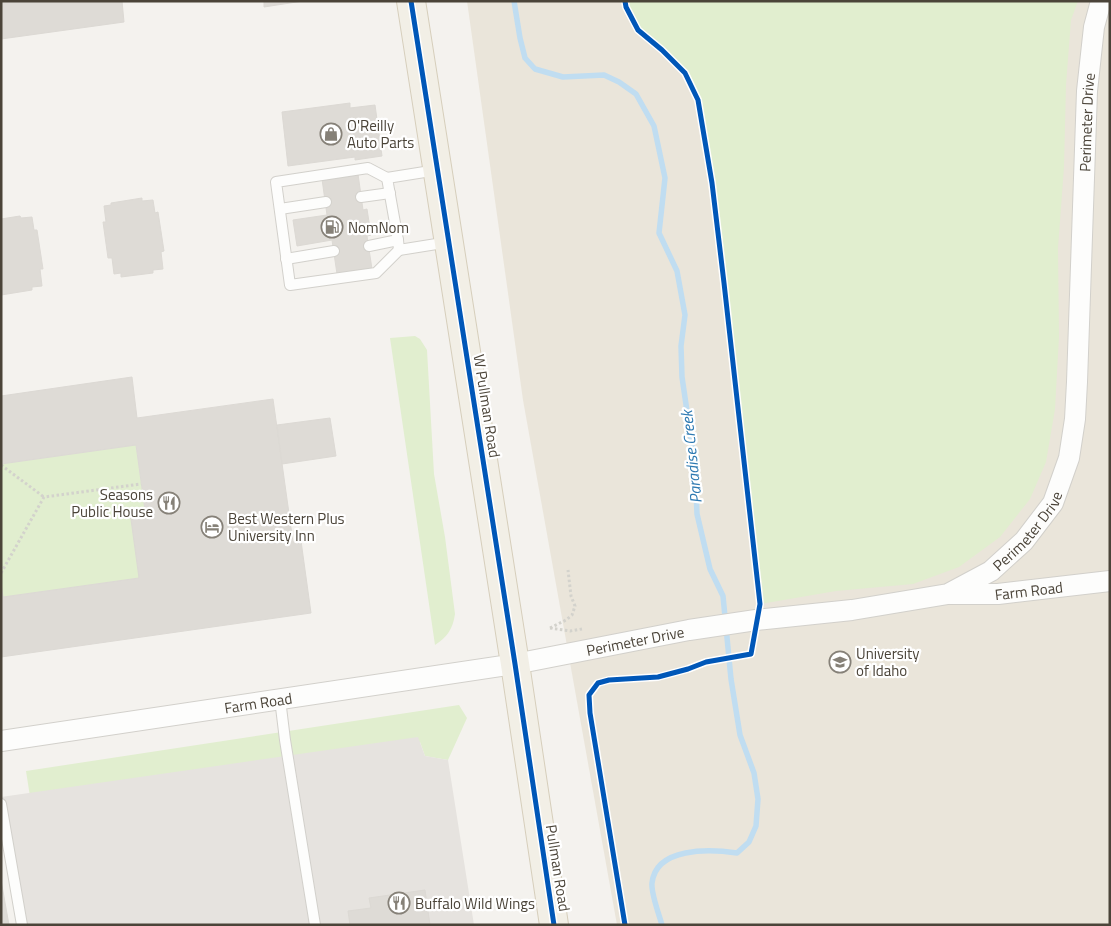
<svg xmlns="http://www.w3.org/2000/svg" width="1111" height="926" font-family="'Titillium Web',sans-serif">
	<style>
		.education { fill: #eae5da }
		.green { fill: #e1eecf }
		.parking { fill: #e6e3df }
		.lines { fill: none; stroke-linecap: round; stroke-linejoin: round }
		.stream { stroke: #c0ddf1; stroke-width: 5.5 }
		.building { fill: #dedbd6; stroke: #dcd9d4 }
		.lane-casing { stroke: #d2d0cb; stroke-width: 12 }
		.street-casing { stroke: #d2d0cb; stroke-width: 22 }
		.primary-casing { stroke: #d6cebb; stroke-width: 30 }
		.path { stroke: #d3d2cc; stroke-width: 3; stroke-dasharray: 2.5 2.5; stroke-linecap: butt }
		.lane { stroke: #fdfdfc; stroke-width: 10 }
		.street { stroke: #fdfdfc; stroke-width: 20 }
		.primary { stroke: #f2efe6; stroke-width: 28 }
		.cycleway-casing { stroke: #fff; stroke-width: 8 }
		.cycleway { stroke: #0057b8; stroke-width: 5 }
		.labels { text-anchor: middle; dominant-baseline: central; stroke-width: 4.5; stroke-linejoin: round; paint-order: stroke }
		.street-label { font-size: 15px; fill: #4b4439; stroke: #fff }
		.poi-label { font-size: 15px; fill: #4b4439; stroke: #fff; text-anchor: start }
		.water-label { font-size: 16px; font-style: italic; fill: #2e7ab2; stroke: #fff }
	</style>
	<rect width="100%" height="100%" fill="#f4f2ee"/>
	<path class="education" d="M467,1H1110V925H617L523,400Z"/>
	<g class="green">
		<path d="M625,1H1078L1071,20L1066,85L1064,167L1058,248L1059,337L1055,409L1046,462L1030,499L1000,537L959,567L913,584L836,591L760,604L724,283L712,183L698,100L685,73L662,50L638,30L626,7Z"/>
		<path d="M415,336L420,339L427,350L434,474L445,537L455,614C453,629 447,637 435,645L390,338Z"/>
		<path d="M136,445L145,510L139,578L3,597L1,584V464Z"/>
		<path d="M459,705L467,718L448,760L425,756L420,742L31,803L26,771Z"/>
	</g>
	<path class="parking" d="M418,737L425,756L448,760L474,925H22L1,797Z"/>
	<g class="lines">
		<path class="stream" d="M514,1L520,38L525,58L535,69L563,77L604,75L619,82L636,94L654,126L665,178L659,233L677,271L685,315L681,346L682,377L695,466L697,514L710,569L723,596L731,679L740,735L754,773L758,799L756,826L749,842L737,853C709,849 656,847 652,883C651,894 659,914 662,925"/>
	</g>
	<g class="building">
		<path d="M1,1H122L124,22L1,39Z"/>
		<path d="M264,1H303L264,7Z"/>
		<path d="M350,103V108L375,105L382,156L355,160V157L288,166L282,112Z"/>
		<path d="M358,174L363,210L367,209L371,235L367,236L372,269L337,274L332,240L297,246L293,220L327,215L322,179Z"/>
		<path d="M142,198V201L153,200L155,213L158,212L164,251L161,252L163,269L153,270V273L121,277V273L114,274L112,258H108L103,222H106L104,206L111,205V203Z"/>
		<path d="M20,216L21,218L32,217L34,230H37L43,269H40L42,286L32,287V290L1,295V219Z"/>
		<path d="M132,377L137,418L273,399L293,542L301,541L311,613L1,657V584L3,597L139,578L130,512L145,510L136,445L1,464V396Z"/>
		<path d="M330,418L336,456L282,464L277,425Z"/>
		<path d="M1,880L9,925H1Z"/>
		<path d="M425,890L430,925H350L348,911L371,908L369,898Z"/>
	</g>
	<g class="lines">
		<g class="lane-casing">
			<g id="lane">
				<path d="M437,170L387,178L398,240L399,250L449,242"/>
				<path d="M387,178L368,168L276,182L290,285L376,273L399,250"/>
				<path d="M361,197L390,193"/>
				<path d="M280,209L326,202"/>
				<path d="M369,246L398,240"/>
				<path d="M286,259L334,251"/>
				<path d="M280,699L285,740L315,925"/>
				<path d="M1,804L22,925"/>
			</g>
		</g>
		<g class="street-casing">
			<g id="street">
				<path id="s1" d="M950,594H998L1110,581"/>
				<path id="s2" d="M1,741L515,664L689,630L756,620L852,610L948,594L991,571L1024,541L1053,503L1069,458L1075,419L1077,382L1087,91L1094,27L1101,1"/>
			</g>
		</g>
		<g class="primary-casing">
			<path id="primary" d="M411,1L515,664L554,925"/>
		</g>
		<g class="path">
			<path d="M1,465L44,497"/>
			<path d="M1,573L44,497L141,484"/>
			<path d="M550,628L570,631L582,629"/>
			<path d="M550,628L566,620L572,615L575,606L571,596L568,570"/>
		</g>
		<use href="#lane" class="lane"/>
		<use href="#street" class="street"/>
		<use href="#primary" class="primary"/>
		<g class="cycleway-casing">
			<g id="cycleway">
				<path d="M411,1L515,664L554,925"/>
				<path d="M625,1L626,7L638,30L662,50L685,73L698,100L712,183L724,283L760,604L751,654L706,662L688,669L658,677L609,680L598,683L589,695L590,713L625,925"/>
			</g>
		</g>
		<use href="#cycleway" class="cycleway"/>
	</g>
	<defs>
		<g id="shop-ring" transform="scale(1.125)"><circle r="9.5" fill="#fff" stroke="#868178" stroke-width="1.5"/><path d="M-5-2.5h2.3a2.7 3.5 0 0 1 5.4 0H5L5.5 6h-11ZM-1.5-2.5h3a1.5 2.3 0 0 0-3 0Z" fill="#868178"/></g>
		<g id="fuel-ring" transform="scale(1.125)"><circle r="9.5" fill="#fff" stroke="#868178" stroke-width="1.5"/><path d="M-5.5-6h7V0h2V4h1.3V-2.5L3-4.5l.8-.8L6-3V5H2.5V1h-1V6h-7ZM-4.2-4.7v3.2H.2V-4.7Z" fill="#868178"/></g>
		<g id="restaurant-ring" transform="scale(1.125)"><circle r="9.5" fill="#fff" stroke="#868178" stroke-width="1.5"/><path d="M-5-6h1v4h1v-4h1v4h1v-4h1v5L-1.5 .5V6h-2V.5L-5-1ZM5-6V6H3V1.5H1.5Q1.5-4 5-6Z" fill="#868178"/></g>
		<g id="hotel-ring" transform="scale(1.125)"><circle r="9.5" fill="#fff" stroke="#868178" stroke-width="1.5"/><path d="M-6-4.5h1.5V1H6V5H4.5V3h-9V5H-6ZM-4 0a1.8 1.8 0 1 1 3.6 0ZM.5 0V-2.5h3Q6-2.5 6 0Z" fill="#868178"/></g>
		<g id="university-ring" transform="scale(1.125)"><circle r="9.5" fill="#fff" stroke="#868178" stroke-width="1.5"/><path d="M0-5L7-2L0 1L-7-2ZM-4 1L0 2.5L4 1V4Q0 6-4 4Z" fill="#868178"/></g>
	</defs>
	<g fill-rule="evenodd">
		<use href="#shop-ring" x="331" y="134"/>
		<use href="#fuel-ring" x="332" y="227"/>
		<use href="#restaurant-ring" x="169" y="503"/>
		<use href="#hotel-ring" x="212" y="527"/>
		<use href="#university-ring" x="840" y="662"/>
		<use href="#restaurant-ring" x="399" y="903"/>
	</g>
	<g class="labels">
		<g class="street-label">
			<text stroke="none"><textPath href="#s2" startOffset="1484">Perimeter Drive</textPath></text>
			<text transform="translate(487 406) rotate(81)">W Pullman Road</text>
			<text stroke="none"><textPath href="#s2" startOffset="1062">Perimeter Drive</textPath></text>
			<text stroke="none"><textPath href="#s1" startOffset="79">Farm Road</textPath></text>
			<text stroke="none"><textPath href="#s2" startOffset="642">Perimeter Drive</textPath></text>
			<text stroke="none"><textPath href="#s2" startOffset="260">Farm Road</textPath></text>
			<text transform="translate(558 868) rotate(81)">Pullman Road</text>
		</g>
		<g class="poi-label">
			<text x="347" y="125">O'Reilly<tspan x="347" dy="17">Auto Parts</tspan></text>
			<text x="348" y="227">NomNom</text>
			<text x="153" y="494" text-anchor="end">Seasons<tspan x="153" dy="17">Public House</tspan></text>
			<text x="228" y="518">Best Western Plus<tspan x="228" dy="17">University Inn</tspan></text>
			<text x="856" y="653">University<tspan x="856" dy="17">of Idaho</tspan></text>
			<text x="415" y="903">Buffalo Wild Wings</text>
		</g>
		<g class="water-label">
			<text transform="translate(691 457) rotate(-96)">Paradise Creek</text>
		</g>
	</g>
	<rect width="1111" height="926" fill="none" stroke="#4b4439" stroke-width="5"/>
</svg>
